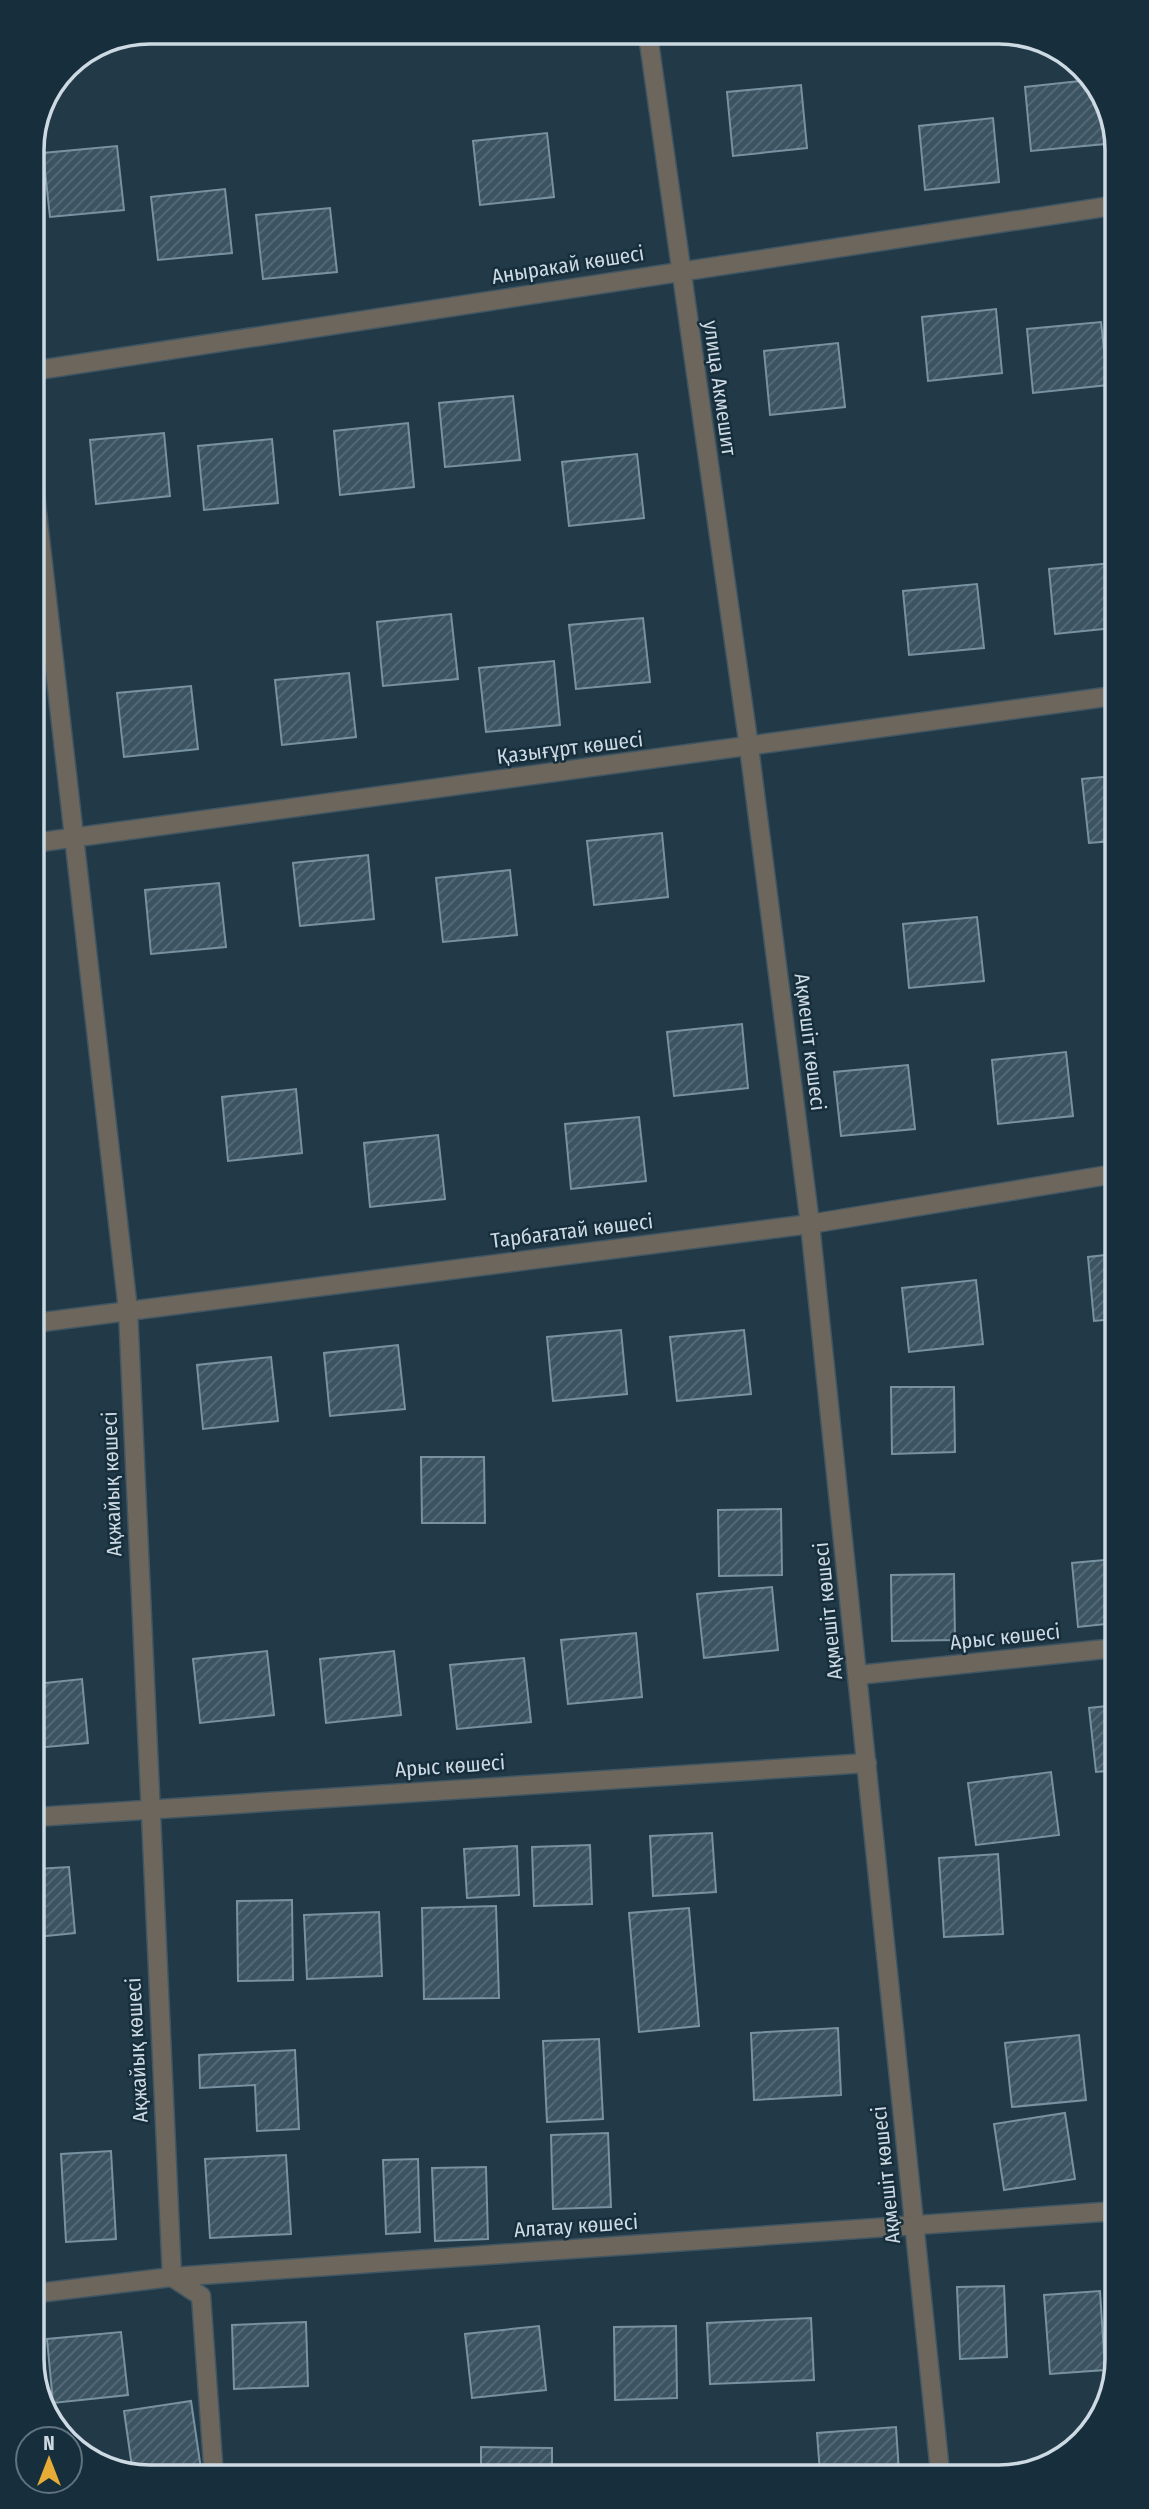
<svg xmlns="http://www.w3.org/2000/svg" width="1149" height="2509" font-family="'Fira Sans Condensed',sans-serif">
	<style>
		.building { fill: url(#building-hatch); stroke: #7892a2; stroke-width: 2 }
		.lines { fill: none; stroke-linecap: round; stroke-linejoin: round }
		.minor-casing { stroke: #415663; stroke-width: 21 }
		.minor { stroke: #6c665c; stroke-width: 18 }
		.labels { text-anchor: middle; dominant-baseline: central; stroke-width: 5; stroke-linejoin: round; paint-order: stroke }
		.street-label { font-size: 21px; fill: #cddae3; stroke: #172f3c }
		.rim { fill: none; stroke: #cddae3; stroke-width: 3.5 }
	</style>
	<defs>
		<pattern id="building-hatch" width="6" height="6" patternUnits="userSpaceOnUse" patternTransform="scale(1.75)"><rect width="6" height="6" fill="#3c5462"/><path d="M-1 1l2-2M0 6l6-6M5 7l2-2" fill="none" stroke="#576c78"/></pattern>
	</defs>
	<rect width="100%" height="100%" fill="#223947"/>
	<g class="building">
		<path d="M1089,80L1100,97L1105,144L1031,151L1025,87Z"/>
		<path d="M801,85L807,148L733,156L727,92Z"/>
		<path d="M993,118L999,182L925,190L919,126Z"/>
		<path d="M547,133L554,197L480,205L473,141Z"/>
		<path d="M117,146L124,210L50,217L43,153Z"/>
		<path d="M225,189L232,253L158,260L151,197Z"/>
		<path d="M330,208L337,272L263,279L256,215Z"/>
		<path d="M996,309L1002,373L928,381L922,317Z"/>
		<path d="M1101,322L1108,385L1033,393L1027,329Z"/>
		<path d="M838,343L845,407L770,415L764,351Z"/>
		<path d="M513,396L520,460L445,467L439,403Z"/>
		<path d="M408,423L414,487L340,495L334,431Z"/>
		<path d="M164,433L170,496L96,504L90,440Z"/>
		<path d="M272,439L278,503L204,510L198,446Z"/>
		<path d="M637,454L644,518L569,526L562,462Z"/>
		<path d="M1112,563L1113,628L1055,634L1049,569Z"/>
		<path d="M977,584L984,648L909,655L903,591Z"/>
		<path d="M451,614L458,679L383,686L377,622Z"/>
		<path d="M643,618L650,682L576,689L569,625Z"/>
		<path d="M554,661L560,725L486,732L479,668Z"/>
		<path d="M349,673L356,737L282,745L275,680Z"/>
		<path d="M191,686L198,749L124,757L117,693Z"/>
		<path d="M1113,776V841L1089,843L1082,779Z"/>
		<path d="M662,833L668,897L594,905L587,841Z"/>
		<path d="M368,855L374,919L300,926L293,863Z"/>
		<path d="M510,870L517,935L443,942L436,878Z"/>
		<path d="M219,883L226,947L151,954L145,890Z"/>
		<path d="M977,917L984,981L909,988L903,924Z"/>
		<path d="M742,1024L748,1088L674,1096L667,1032Z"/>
		<path d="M1066,1052L1073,1116L998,1124L992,1060Z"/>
		<path d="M908,1065L915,1129L841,1136L834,1072Z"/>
		<path d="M296,1089L302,1153L228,1161L222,1097Z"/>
		<path d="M639,1117L646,1181L571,1189L565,1124Z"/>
		<path d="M438,1135L445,1199L370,1207L364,1143Z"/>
		<path d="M36,1181L43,1246H35V1182Z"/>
		<path d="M1114,1254L1115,1319L1094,1321L1088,1257Z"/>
		<path d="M976,1280L983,1344L909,1352L902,1288Z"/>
		<path d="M621,1330L627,1394L553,1401L547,1337Z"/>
		<path d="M744,1330L751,1394L677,1401L670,1337Z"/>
		<path d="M398,1345L405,1409L330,1416L324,1353Z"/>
		<path d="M271,1357L278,1421L203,1429L197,1365Z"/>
		<path d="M891,1387H954L955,1452L892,1454Z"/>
		<path d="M421,1457H484L485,1523H422Z"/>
		<path d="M781,1509L782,1575L719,1576L718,1510Z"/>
		<path d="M1115,1559V1623L1078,1627L1072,1563Z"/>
		<path d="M954,1574L955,1640L892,1641L891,1575Z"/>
		<path d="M772,1587L778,1650L704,1658L697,1594Z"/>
		<path d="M636,1633L642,1697L568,1704L561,1640Z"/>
		<path d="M267,1651L274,1715L200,1723L193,1659Z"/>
		<path d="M394,1651L401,1715L326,1723L320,1659Z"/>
		<path d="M524,1658L531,1722L457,1729L450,1665Z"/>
		<path d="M82,1679L88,1743L36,1748V1684Z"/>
		<path d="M1116,1705V1770L1096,1772L1089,1708Z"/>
		<path d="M1051,1772L1059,1835L976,1845L968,1783Z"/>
		<path d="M712,1833L716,1892L653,1896L650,1836Z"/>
		<path d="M590,1845L592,1904L534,1906L532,1847Z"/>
		<path d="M517,1846L519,1895L467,1898L464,1849Z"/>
		<path d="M998,1854L1003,1934L944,1937L939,1858Z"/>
		<path d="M69,1867L75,1933L37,1937L36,1869Z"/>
		<path d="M292,1900L293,1980L238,1981L237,1901Z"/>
		<path d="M496,1906L499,1998L424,1999L422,1908Z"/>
		<path d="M689,1908L699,2026L639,2032L629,1913Z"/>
		<path d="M379,1912L382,1976L307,1979L304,1915Z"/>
		<path d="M838,2028L841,2095L754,2100L751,2033Z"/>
		<path d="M1079,2035L1086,2100L1012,2107L1005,2043Z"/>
		<path d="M599,2039L603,2119L547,2122L543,2041Z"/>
		<path d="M295,2050L299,2129L257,2131L255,2085L200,2088L199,2055Z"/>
		<path d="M1065,2113L1075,2179L1004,2190L994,2124Z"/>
		<path d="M608,2133L611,2207L553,2209L551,2135Z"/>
		<path d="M111,2151L116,2239L66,2242L61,2154Z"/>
		<path d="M286,2155L291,2234L210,2238L205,2159Z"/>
		<path d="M418,2159L420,2232L386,2234L383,2160Z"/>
		<path d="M486,2167L488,2239L435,2241L432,2168Z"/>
		<path d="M1004,2286L1007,2357L960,2359L957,2287Z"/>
		<path d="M1100,2291L1105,2370L1050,2374L1044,2295Z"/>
		<path d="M1113,2302H1117V2356Z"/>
		<path d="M811,2318L814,2380L710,2384L707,2323Z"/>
		<path d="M306,2322L308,2386L234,2389L232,2325Z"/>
		<path d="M539,2326L546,2390L472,2398L465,2334Z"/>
		<path d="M676,2326L677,2398L615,2400L614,2327Z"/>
		<path d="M121,2332L128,2395L53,2403L47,2339Z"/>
		<path d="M191,2401L202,2476L142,2477L133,2474L124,2411Z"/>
		<path d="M896,2427L899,2472L820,2473L817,2433Z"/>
		<path d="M481,2447L552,2448V2474L481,2475Z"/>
	</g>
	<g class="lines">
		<g class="minor-casing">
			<g id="minor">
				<path d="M648,35L749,747L810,1224L940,2472"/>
				<path d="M32,371L1111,206"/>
				<path d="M33,477L128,1310L172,2277L201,2296L214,2477"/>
				<path d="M34,843L1113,696"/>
				<path d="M35,1323L810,1224L1114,1174"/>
				<path d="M858,1675L1115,1648"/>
				<path d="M36,1817L867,1763"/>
				<path d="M38,2293L172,2277L1117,2211"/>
			</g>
		</g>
		<use href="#minor" class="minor"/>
	</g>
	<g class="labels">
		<g class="street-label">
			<text transform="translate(568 265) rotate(-9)">Аныракай көшесі</text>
			<text transform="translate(720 388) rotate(82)">улица Акмешит</text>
			<text transform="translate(570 748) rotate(-7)">Қазығұрт көшесі</text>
			<text transform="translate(810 1042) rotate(83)">Ақмешіт көшесі</text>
			<text transform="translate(572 1231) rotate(-7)">Тарбағатай көшесі</text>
			<text transform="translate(112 1484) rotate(-92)">Ақжайық көшесі</text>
			<text transform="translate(828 1611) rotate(-96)">Ақмешіт көшесі</text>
			<text transform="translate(1005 1637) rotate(-6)">Арыс көшесі</text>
			<text transform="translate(450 1766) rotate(-4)">Арыс көшесі</text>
			<text transform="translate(137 2050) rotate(-93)">Ақжайық көшесі</text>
			<text transform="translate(886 2175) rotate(-96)">Ақмешіт көшесі</text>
			<text transform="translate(576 2226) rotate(-4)">Алатау көшесі</text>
		</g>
	</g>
	<path d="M0 0H1149V2509H0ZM150 44H999A106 106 0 0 1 1105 150V2359A106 106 0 0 1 999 2465H150A106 106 0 0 1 44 2359V150A106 106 0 0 1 150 44Z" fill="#172f3c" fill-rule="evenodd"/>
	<path class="rim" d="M150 44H999A106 106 0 0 1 1105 150V2359A106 106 0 0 1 999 2465H150A106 106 0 0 1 44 2359V150A106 106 0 0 1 150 44Z"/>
	<g transform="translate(49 2460)"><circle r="33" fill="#172f3c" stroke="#60737f" stroke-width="2"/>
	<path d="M0-5L12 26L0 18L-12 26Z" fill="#e6ac36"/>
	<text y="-10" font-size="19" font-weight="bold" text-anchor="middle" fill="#cddae3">N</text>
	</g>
</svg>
